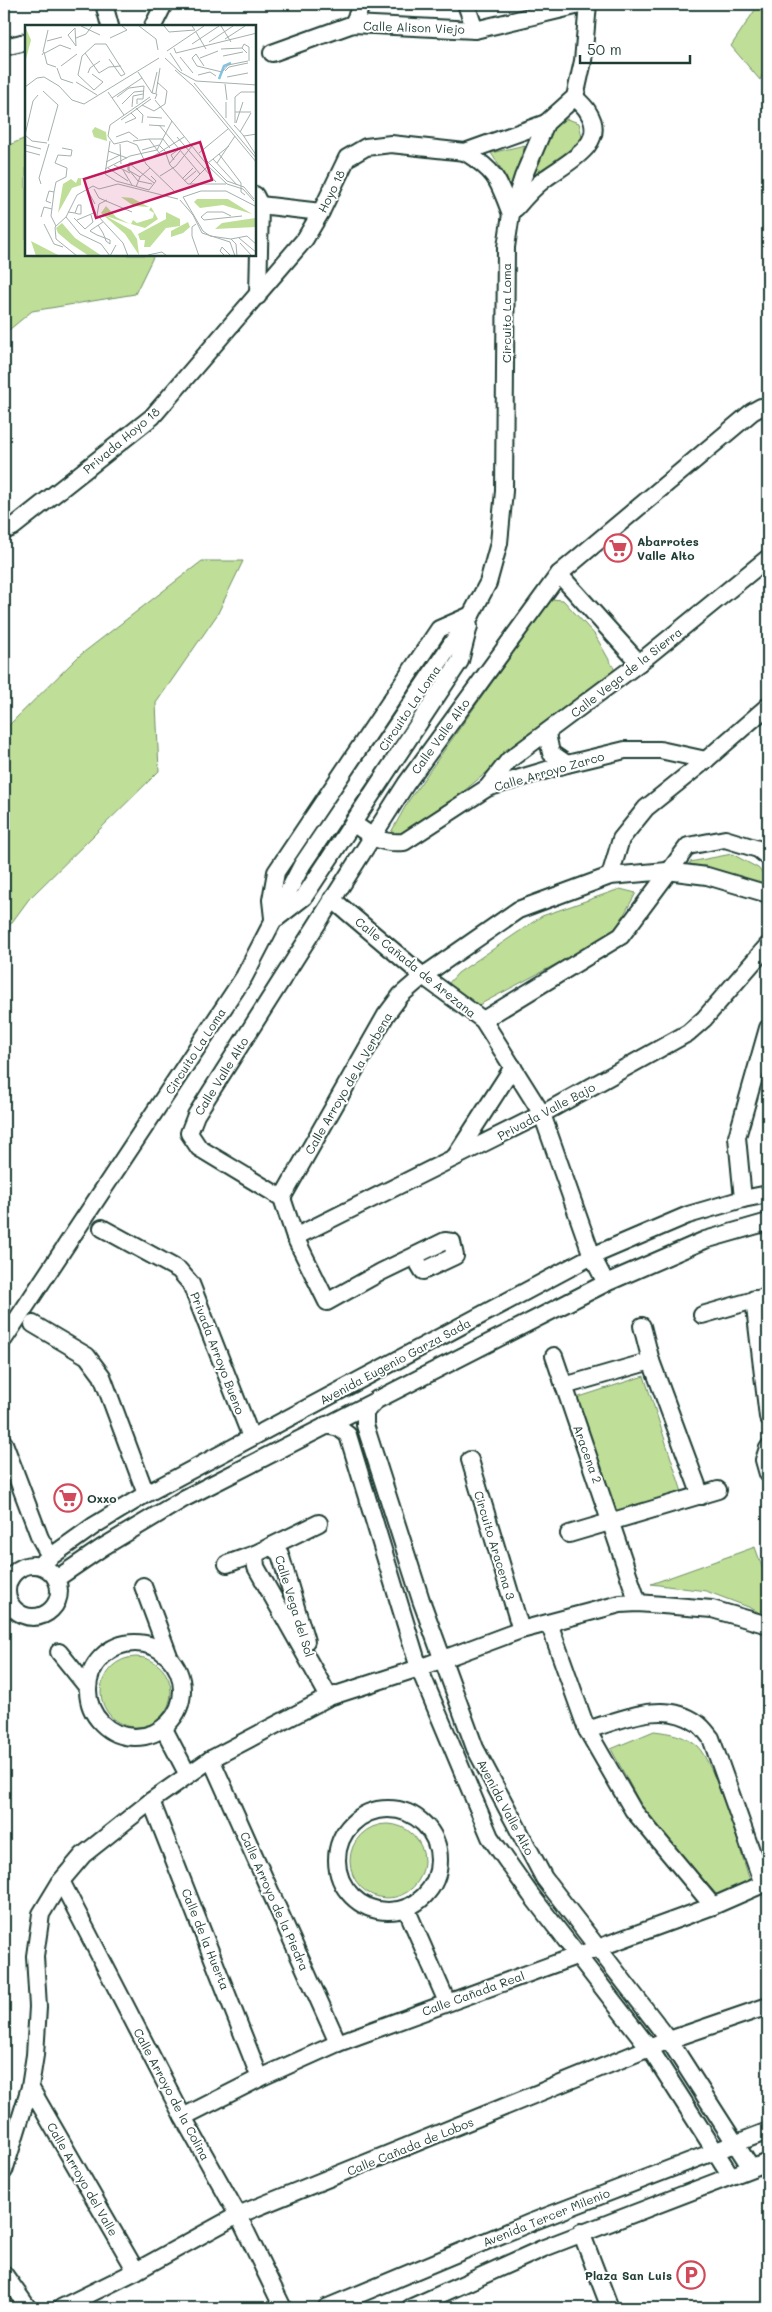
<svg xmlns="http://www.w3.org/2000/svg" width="772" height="2312" font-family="Mali,sans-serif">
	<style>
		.green { fill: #bfdf98; stroke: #6f8e66 }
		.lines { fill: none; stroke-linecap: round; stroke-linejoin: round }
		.minor-casing { stroke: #1f3d34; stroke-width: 20 }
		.minor { stroke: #fff; stroke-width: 16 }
		.labels { text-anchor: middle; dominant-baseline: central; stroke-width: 4; stroke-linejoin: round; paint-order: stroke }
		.street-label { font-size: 12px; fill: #1f3d34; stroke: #fff }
		.poi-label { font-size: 12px; font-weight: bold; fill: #1f3d34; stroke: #fff; text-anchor: start }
		.inset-river { fill: none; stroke: #83c3e4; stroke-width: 2.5 }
		.inset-road { fill: none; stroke: #a5b1ae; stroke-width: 1 }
		.view { fill: #c2185b; fill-opacity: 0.15; stroke: #c2185b; stroke-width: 2.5 }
		.inset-edge { fill: none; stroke: #1f3d34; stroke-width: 2.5 }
	</style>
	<rect width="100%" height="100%" fill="#fff"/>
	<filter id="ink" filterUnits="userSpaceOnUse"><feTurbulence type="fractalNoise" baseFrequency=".02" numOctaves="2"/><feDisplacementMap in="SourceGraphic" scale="10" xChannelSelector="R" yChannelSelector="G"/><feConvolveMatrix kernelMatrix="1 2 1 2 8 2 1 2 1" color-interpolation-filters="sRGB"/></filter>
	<g filter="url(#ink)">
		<g class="green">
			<path d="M759,4H768V63L760,80L731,46Z"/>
			<path d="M567,119L579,123L582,137L563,157L524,188L553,126Z"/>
			<path d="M26,138V255H154L135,294L32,311L4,334V147Z"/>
			<path d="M525,145L508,194L502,170L491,153Z"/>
			<path d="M202,561H243L217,615L156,703L159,771L29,899L4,933V730L79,656Z"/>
			<path d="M551,599L563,600L595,635L616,672L509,754L420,827L400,840L390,834L409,800Z"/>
			<path d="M732,854L758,868L768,879V887L689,870L690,862Z"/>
			<path d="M620,889L636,893L613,934L477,1006L448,984L458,973L542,916Z"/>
			<path d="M644,1376L682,1492L619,1519L573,1399Z"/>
			<path d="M755,1547L768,1584V1618L751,1608L706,1591L651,1584Z"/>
			<circle cx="136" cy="1692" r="35"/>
			<path d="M654,1731C670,1733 684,1735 697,1746C715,1763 741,1853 750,1881L719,1897L646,1814L611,1749Z"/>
			<circle cx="387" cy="1861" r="37"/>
		</g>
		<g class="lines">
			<g class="minor-casing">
				<g id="minor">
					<path d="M104,4L110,26"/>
					<path d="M466,4L475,30"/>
					<path d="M353,24L362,4"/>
					<path d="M153,26L164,4"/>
					<path d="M4,47L26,42"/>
					<path d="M272,53L353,24L475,30L584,4"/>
					<path d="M465,152C497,172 498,180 511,214"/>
					<path d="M255,195L260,205L258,296"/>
					<path d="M260,205L321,212"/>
					<path d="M516,208C525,197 534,187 546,178C566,163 609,144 588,112C585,106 579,102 575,97"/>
					<path d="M4,531L13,527L152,417L305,239L321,212L347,158L366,147L391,144L465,152L546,123"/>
					<path d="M559,574L639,663"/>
					<path d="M547,734L551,753L567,764"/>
					<path d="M487,788L509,760L639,663L768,558"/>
					<path d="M353,823C372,837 380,844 404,842L487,788L567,764L625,750H660L706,760"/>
					<path d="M610,876L621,839L646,808L706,760L768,706"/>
					<path d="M332,899L423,976L483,1020L542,1114L592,1256L606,1283"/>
					<path d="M273,918L271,900L276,872L439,629L471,615"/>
					<path d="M277,918L304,897L460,661L469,626"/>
					<path d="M483,1020L621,936L688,846L725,839L758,849L768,857"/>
					<path d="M455,1157L513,1067"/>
					<path d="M282,1198L386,1015L401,995L423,976L518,910L610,876L667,871L707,876L768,894"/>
					<path d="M743,1199L737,1137L768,1028"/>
					<path d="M102,1228L179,1270L191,1284L251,1437"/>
					<path d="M295,1237L542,1114L688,1033L704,1019L768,945"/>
					<path d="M414,1256L423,1271L455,1256L452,1242L445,1241L381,1272L327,1302L295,1237L282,1198L199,1148L189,1133L196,1115L406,784L559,574L752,412L761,407L768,408"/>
					<path d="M754,1299L768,1417"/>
					<path d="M702,1315L768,1296"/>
					<path d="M33,1324L87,1356L102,1376L146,1494"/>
					<path d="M642,1326L651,1361L701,1496"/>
					<path d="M4,1339L244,977L302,865L471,615L488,583L499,543L504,491L506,247L511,214L523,177L546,123L575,97L583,61L588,4"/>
					<path d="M554,1356L638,1603"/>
					<path d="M564,1386L651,1361"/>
					<path d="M377,1399L365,1412V1425L421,1600L475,1748L544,1878L669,2040L751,2168"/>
					<path d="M326,1425L339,1428L348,1435L419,1668L490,1837L531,1895L650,2049L731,2176"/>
					<path d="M4,1443L40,1538L50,1556"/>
					<path d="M768,1448L764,1460L768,1474"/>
					<path d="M470,1460L521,1630"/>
					<path d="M569,1534L718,1490"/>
					<path d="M271,1546L280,1554L306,1641"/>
					<path d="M255,1554L256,1567L329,1697"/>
					<path d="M227,1564L255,1554L319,1523"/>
					<circle cx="33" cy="1591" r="26"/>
					<path d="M39,1565L95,1525L146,1494L592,1256L688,1215L743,1199L768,1194"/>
					<path d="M56,1579L103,1547L185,1498L606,1283L705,1240L768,1222"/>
					<path d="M143,1586L169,1656"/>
					<path d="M549,1623L587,1730L633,1810L713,1906"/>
					<circle cx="135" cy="1690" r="47"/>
					<path d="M59,1652L88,1688"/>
					<path d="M164,1729L188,1775"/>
					<path d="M587,1730C621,1720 664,1699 697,1723C702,1726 707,1733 711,1738L763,1884"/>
					<path d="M211,1759L338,2043"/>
					<path d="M151,1801L260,2078"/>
					<circle cx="388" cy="1860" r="51"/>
					<path d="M61,1881L183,2117L238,2215L283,2308"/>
					<path d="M406,1908L447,2002"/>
					<path d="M30,2087L136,2271"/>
					<path d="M183,2117L260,2078L338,2043L713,1906L768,1882"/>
					<path d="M4,2171L30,2087L35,2055L38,2007L35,1956L41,1914L61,1881L83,1855L151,1801L211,1759L329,1697L419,1668L521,1630L620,1604L638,1603L712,1609L768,1625"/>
					<path d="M581,2232L610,2308"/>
					<path d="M4,2274L28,2308"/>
					<path d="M61,2308L136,2271L238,2215L669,2040L768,2006"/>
					<path d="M326,2308L532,2222L768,2131"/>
					<path d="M410,2308L544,2248L768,2162"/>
				</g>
			</g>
			<use href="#minor" class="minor"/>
		</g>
	</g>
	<defs>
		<g id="supermarket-ring" transform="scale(1.4375)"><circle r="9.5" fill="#fff" stroke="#d1495b" stroke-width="1.5"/><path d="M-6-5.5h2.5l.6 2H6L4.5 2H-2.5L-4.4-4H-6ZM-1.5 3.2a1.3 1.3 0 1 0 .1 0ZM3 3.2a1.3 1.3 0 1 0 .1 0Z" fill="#d1495b"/></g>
		<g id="parking-ring" transform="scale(1.4375)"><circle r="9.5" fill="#fff" stroke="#d1495b" stroke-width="1.5"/><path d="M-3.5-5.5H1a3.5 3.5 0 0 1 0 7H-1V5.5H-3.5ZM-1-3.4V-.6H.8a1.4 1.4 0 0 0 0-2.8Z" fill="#d1495b"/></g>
	</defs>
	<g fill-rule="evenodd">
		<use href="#supermarket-ring" x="618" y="548"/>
		<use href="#supermarket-ring" x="68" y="1498"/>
		<use href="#parking-ring" x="691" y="2275"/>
	</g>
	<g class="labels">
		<g class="street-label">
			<text transform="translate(414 27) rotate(2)">Calle Alison Viejo</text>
			<text transform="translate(331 191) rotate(-64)">Hoyo 18</text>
			<text transform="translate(506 313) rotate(-90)">Circuito La Loma</text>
			<text transform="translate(121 440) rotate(-40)">Privada Hoyo 18</text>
			<text transform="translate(626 672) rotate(-38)">Calle Vega de la Sierra</text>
			<text transform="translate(409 708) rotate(-56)">Circuito La Loma</text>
			<text transform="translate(440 736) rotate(-54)">Calle Valle Alto</text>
			<text transform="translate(549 771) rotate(-16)">Calle Arroyo Zarco</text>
			<text transform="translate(416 967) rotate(39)">Calle Cañada de Arezana</text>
			<text transform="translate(195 1051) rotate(-57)">Circuito La Loma</text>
			<text transform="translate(221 1076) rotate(-58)">Calle Valle Alto</text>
			<text transform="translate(348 1083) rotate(-60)">Calle Arroyo de la Verbena</text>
			<text transform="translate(546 1111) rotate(-28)">Privada Valle Bajo</text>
			<text transform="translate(218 1353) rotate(69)">Privada Arroyo Bueno</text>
			<text transform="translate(395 1361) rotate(-28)">Avenida Eugenio Garza Sada</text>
			<text transform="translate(588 1454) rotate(70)">Aracena 2</text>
			<text transform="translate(495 1545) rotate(73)">Circuito Aracena 3</text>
			<text transform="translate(295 1606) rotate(73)">Calle Vega del Sol</text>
			<text transform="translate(506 1807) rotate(62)">Avenida Valle Alto</text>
			<text transform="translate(275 1901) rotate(66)">Calle Arroyo de la Piedra</text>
			<text transform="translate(206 1939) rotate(68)">Calle de la Huerta</text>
			<text transform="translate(473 1993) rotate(-20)">Calle Cañada Real</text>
			<text transform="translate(172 2094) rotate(62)">Calle Arroyo de la Colina</text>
			<text transform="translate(410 2146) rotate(-22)">Calle Cañada de Lobos</text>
			<text transform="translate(83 2179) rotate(60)">Calle Arroyo del Valle</text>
			<text transform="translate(546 2217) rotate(-22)">Avenida Tercer Milenio</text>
		</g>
		<g class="poi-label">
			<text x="637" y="541">Abarrotes<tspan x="637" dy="14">Valle Alto</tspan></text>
			<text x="87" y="1498">Oxxo</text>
			<text x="672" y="2275" text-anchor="end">Plaza San Luis</text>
		</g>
	</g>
	<g transform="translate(25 25)">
		<rect width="231" height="231" fill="#fff"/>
		<path d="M0,1L6,15L0,38ZM70,102L81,107L82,116L69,112L67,106ZM53,153L63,154H56V160L47,163L33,188L38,159L46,154L51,158ZM96,172L107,173L124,182L109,181ZM172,174H203L227,189L198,180L175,183L169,177ZM81,181L91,192L105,199L81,191L106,205L112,214L114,230L100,209L76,188ZM126,182L133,194L120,203L106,199L108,195L112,198L128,193L129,188L124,185ZM141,187L155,194V201L141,203L125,222H119L120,215H115L113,209L141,194ZM230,193L231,202L190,204L197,198ZM163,197L165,202L158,208L146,212V206ZM37,198L50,213L77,231H64L46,219L33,208L31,203ZM6,216L35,231H11Z" fill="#bfdf98"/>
		<path class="inset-river" d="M194,54L199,41L206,38"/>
		<path class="inset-road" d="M56,1L75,10M114,1L131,14L133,25M139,1L144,7L170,5L167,1M196,1L206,17M50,3L43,10L51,21M50,3L51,21M171,7L181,24M51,13L61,9L67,1M85,13L102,5L97,1M200,14L220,1M22,16L37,12M184,17L208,1M81,19L100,49L96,51L84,34M167,19L194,1M149,23L151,28L232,8M196,24L217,23M142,26L179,1M18,27L23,5M20,28L35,20L46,24M60,28L74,48L84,42L96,41M145,28L157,46M222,28L217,23L219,19L224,22V36M17,30L19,27L22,39L31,42M198,31L218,27M155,32L168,48M140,33L155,47L171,56L232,60M175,33L193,26M36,41L52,29M172,41L167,33L171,29L179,41M172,41L197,47M32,43L36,54L48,58M150,45L168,61L232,138M198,46L203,40L223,36M200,46L204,42L223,38M113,47L127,68L132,69L130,74M63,48L65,43L75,36M67,49L78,57L69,65L53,50L57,31L70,19H81M173,50L185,47L191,51M202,52L223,48M51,57L72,70M169,58L232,134M200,59L202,75M0,62L12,53L19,52L34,61L47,75L59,79L134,33M18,66L33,80L23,116M83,67L99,90M127,68L132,47M131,68L135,43M92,72L104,63L119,61L118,74H112V79M125,72L85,100L83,111L89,119L102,116L112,120L121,139L149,166M87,73L117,53M130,75L183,141L202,159L218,164L229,176M97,79L109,67L119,66M117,80L129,86L140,79L142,66L132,57M107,82L108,71L118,69M111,83L118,90L117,98M210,87H226M122,92L137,93M201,93V77M96,95L126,74M100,98L111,93L106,88M210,98V72L216,67H232M211,98L218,77M124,100L140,101M134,100L175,149M209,100L219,111L232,109M215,107L226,88M0,110L8,76L13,70M0,110L7,116L22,118M218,110L231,130M91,112L104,107L113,114M152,112L191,157M124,114H138L145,123M85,116L80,149L91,156L124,165L131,156L126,151M108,116L124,114L135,129M95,119L96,139M1,120L16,124M37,123L47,125L46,131L33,130L30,138L42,143L41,152M117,125L134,120L140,126M0,126L15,130M83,126L102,133M140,126L145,140L163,159H201M174,128L203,104M194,129L216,158V167L220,170M179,133L202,156L219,162L229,174M124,134L159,112M188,134L212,160M149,135L146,130L154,124M119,136L104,138V145L113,156L127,159M81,137L95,130M183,138L204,121M192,138L210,111M103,139V145L115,152M105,139L129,158M144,139L155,126M89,140L105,148M83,143L103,156M80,144L105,131L132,125L147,96M98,145L107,160M135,151L151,141L167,121M157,154L168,143M159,156L171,146M16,159L14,153L24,119M165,159L183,141M111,162L115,152L125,143M62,164L70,179M69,164L74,173L107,187M74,164L93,159L153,174M158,172L178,206L185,211L206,214L211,219L212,231M158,172L176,166H201L232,182M82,175L74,179L72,190L98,218L103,231M155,175L168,190L177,208L205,217L210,231M26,178L21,176L24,166L29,167M43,187L50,188L53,189H56V180H53L50,188M206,191L198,187H182L176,192L179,195L217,191M16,192L19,182L27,184M41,192L55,209L76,219L85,231L91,220M49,193L60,204L68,197L66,190M52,195L71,187M19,199L29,219L38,222M171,199L167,202V211L174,231M73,200L78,208L80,213L81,216L85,219V215L80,213L72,210L65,206L66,205L78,197M31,201L26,191L29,167L31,157L41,152M214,213L232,228M206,214L222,211L232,220M215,218L227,231M123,230L137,227L142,231M52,231L31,214L30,202L41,192L52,170L68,161L74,164M200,231L195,226L197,222L206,231"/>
		<path class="view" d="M175,117L187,155L71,193L59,154Z"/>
		<rect width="231" height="231" class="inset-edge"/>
	</g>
	<rect width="772" height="2312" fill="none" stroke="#fff" stroke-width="20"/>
	<rect x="10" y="10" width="752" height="2292" fill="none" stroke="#1f3d34" stroke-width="2" filter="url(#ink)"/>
	<path d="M580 55v8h110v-8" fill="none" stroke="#1f3d34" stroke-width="2.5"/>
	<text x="587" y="55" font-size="15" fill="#1f3d34" stroke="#ffffff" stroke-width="4" paint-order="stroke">50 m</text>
</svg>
